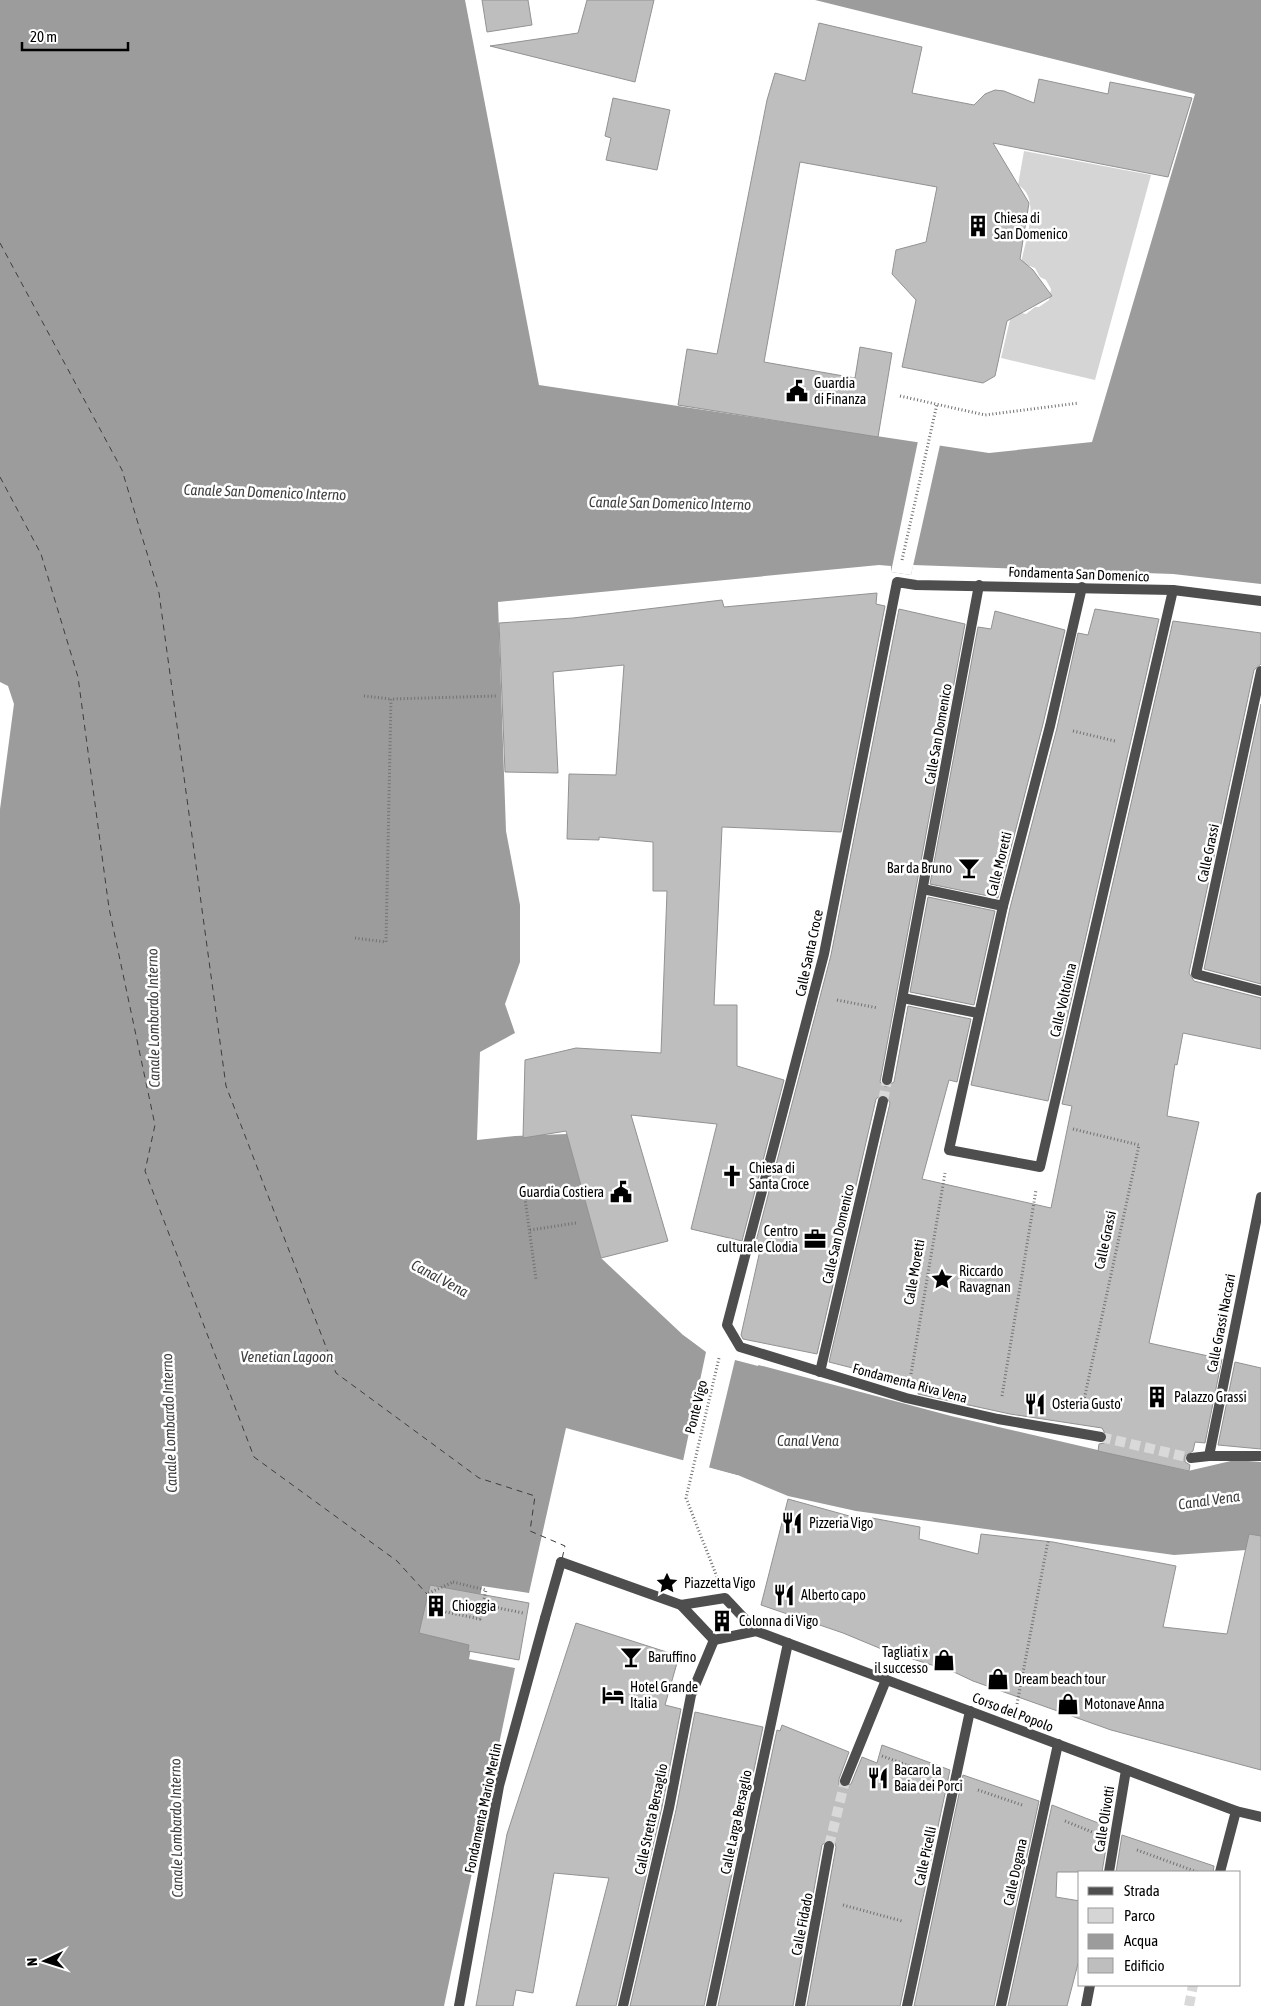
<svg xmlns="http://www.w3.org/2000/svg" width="1261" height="2006" font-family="'Asap Condensed',sans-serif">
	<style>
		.green { fill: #d5d5d5 }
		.water { fill: #9c9c9c }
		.pier { fill: #fff }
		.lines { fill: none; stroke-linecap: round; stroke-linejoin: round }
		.ferry { stroke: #3d3d3d; stroke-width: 1; stroke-dasharray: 6 5; stroke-linecap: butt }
		.building { fill: #bebebe; stroke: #929292 }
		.street-tunnel { stroke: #d9d9d9; stroke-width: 10; stroke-dasharray: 10 5; stroke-linecap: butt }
		.path { stroke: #707070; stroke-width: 3; stroke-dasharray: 1 2.5; stroke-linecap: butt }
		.lane { stroke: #4e4e4e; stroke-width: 10 }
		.street { stroke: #4e4e4e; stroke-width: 10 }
		.labels { text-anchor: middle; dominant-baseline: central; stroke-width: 5; stroke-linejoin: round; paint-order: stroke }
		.poi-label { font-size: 14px; fill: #000; stroke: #fff; text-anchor: start }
		.street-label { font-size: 14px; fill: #000; stroke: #fff }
		.water-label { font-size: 15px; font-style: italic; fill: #3d3d3d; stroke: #fff }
	</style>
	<rect width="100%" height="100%" fill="#fff"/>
	<path class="green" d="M1024,151L1151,175L1095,380L1001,358L1012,311L1026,314L1035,307H1039L1049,300L1051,289L1046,280L1040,277L1035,268L1021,263C1025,241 1042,198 1018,185Z"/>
	<path class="water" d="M0,0H465L539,385L989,453L1092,442L1195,94L815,0H1261V584L1173,574L913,565L911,575L891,572V566L879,565L498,602L506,831L520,905V962L505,1004L515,1033L480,1052L477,1140L515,1136L567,1134L601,1258L682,1334L706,1351L951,1416L1188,1471L1235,1460L1261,1462V1549L1174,1555L856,1511L788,1496L740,1476L566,1428L529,1593L482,1586L469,1659L515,1668L444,2006H0V809L14,704L8,686L0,682Z"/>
	<g class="pier">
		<path d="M918,441L940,445L911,575L891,572Z"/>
		<path d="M684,1333L707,1349L759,1364L758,1366L735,1360L709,1468L740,1476L739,1478L651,1454V1452L683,1461L706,1352L682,1334Z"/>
	</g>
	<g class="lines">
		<g class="ferry">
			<path d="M0,243L122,470L159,593L226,1086L336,1373L479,1478L535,1496L530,1531L565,1546L562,1559"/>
			<path d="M0,477L41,554L78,677L109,908L155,1125L145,1171L254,1457L397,1561L427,1594"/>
		</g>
	</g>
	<g class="building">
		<path d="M482,0H528L532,25L487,32Z"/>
		<path d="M587,0H654L635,82L490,46L578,33Z"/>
		<path d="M819,23L922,47L912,93L974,105L985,94L995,90L1004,91L1034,103L1039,79L1108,94L1110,82L1192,98L1168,177L993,143L1029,203L1020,259L1033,270L1052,296L1007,321L995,376L983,383L902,367L916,300L892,274L896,250L926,242L937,187L800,162L764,362L855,378L860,347L892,353L878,437L678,405L687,349L717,354L767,100L775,73L805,81Z"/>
		<path d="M613,98L670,110L657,170L606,160L611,138L605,136Z"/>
		<path d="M877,593L876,604L885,606L841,832L722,827L714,1005H737V1066L784,1080L742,1241L691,1229L717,1124L631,1115L668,1241L601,1258L566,1131L523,1138L525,1060L576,1048L661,1053L667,891H653V842L599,837V840L567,839L569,774L616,775L624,665L553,672L558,773L505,772L499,623L573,618L722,600L724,607Z"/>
		<path d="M899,609L965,624L880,1082L886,1087L894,1082L908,1006L971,1019L957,1082L949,1080L922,1179L1051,1208L1072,1106L1062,1104L1173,621L1261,633V664L1254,670L1189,973L1194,981L1261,998V1049L1183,1033L1177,1065L1175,1064L1167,1116L1199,1122L1149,1343L1222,1359L1205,1443L1195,1442L1193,1451L1185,1456V1462L1190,1465L1189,1471L1098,1451L1099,1444L1104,1443L1108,1439L1102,1428L1010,1414L918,1394L919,1385L829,1362L890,1103L885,1094L881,1095L876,1099L817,1354L743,1339L741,1335L761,1246L755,1245L831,955Z"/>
		<path d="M1095,609L1159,619L1048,1101L971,1085L1010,908L1057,728L1078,633L1088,635Z"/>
		<path d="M995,611L1065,630L1043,724L998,898L930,884L978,627L991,629Z"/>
		<path d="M1261,704V984L1204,969Z"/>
		<path d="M928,897L995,911L974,1005L910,992Z"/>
		<path d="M1235,1362L1261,1368V1449L1218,1445Z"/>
		<path d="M788,1499L871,1522L872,1518L920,1527L919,1539L978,1554L981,1534L1053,1542L1176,1566L1163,1627L1227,1634L1249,1534L1261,1536V1770L1111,1730L973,1681L954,1672L884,1650L843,1633L761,1605Z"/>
		<path d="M430,1585L529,1603L519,1660L468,1651L469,1645L419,1633Z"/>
		<path d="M576,1623L679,1656L665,1705L681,1709L662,1807L616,2006H576L609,1878L554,1873L533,1993L516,1990L513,2006H476L507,1834Z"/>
		<path d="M695,1712L763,1727L704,2006H630L676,1810Z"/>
		<path d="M782,1725L849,1752L839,1779V1785L843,1787L851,1784L862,1757L877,1763L882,1745L950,1770L900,2006H807L836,1847L834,1841L830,1839L822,1845L793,2006H718L777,1730L780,1731Z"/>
		<path d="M963,1775L1039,1801L994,2006H914Z"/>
		<path d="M1052,1805L1106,1826V1829L1109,1830L1102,1872H1057L1056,1897L1080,1901V1956L1067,2006H1008Z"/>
		<path d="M1122,1835L1214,1866L1213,1872H1116Z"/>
	</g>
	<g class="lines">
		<g class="street-tunnel">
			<path d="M883,1101L887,1080"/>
			<path d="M1101,1437L1191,1458"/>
			<path d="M829,1846L845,1781"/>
			<path d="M1189,2006L1193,1985"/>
		</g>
		<g class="path">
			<path d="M900,396L985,415L1079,403"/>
			<path d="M902,560L937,404"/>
			<path d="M364,696L391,699"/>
			<path d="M1073,731L1115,741"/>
			<path d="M355,938L386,942L391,699L496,696"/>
			<path d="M837,1000L878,1008"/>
			<path d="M1073,1129L1139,1145L1082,1409"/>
			<path d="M523,1184L536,1279"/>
			<path d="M530,1230L576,1223"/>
			<path d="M911,1374L945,1173"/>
			<path d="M1002,1396L1036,1190"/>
			<path d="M717,1577L686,1498L719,1358"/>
			<path d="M453,1582L486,1590L480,1619L446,1612L427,1594Z"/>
			<path d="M484,1605L523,1613"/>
			<path d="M1017,1704L1048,1541"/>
			<path d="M882,1756L932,1774"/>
			<path d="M978,1790L1022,1805"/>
			<path d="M1065,1821L1092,1832"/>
			<path d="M1137,1850L1197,1872"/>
			<path d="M843,1905L902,1921"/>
		</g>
		<path class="lane" d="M545,1618L561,1562"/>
		<g class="street">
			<path d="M1082,587L1050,726L1003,906L949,1150L1040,1167L1173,590"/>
			<path d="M1261,671L1196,974L1261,991"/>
			<path d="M923,889L1003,906"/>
			<path d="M903,998L978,1013"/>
			<path d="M887,1080L979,585"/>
			<path d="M820,1372L883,1101"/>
			<path d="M1101,1437L998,1419L906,1398L740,1347L727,1325L824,954L897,582L916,585L1173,590L1261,601"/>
			<path d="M1209,1456L1261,1197"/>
			<path d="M1191,1458L1209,1456H1261"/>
			<path d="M561,1562L681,1605L725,1598L756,1631L1236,1811L1261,1817"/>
			<path d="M681,1605L714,1640L756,1631"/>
			<path d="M845,1781L886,1680"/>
			<path d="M1109,1872L1126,1770"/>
			<path d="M1220,1872L1236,1811"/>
			<path d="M459,2006L499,1786L545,1618"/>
			<path d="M623,2006L669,1808L691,1695L714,1640"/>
			<path d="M711,2006L788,1643"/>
			<path d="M800,2006L829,1846"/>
			<path d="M907,2006L970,1711"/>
			<path d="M1001,2006L1058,1744"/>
			<path d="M1086,2006L1090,1985"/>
		</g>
	</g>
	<defs>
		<g id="building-bare" transform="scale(1.725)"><path d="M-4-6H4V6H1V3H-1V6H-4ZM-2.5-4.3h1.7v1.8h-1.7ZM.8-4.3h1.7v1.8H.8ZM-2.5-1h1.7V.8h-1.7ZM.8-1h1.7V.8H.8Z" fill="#000" stroke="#fff" stroke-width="2.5" paint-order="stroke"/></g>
		<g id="civic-bare" transform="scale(1.725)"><path d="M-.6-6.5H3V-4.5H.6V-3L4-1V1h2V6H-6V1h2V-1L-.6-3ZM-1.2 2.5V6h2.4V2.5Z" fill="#000" stroke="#fff" stroke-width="2.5" paint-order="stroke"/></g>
		<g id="bar-bare" transform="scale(1.725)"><path d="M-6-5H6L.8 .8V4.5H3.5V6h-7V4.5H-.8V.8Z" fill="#000" stroke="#fff" stroke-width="2.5" paint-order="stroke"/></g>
		<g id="church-bare" transform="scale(1.725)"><path d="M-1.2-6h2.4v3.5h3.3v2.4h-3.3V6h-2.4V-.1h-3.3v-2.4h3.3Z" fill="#000" stroke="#fff" stroke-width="2.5" paint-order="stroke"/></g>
		<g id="office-bare" transform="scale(1.725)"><path d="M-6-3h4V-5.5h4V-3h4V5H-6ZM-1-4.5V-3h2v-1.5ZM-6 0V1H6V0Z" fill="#000" stroke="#fff" stroke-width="2.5" paint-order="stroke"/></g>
		<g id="sight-bare" transform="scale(1.725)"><path d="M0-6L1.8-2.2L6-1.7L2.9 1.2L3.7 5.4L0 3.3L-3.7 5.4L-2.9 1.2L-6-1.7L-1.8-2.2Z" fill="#000" stroke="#fff" stroke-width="2.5" paint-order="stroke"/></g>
		<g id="restaurant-bare" transform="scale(1.725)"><path d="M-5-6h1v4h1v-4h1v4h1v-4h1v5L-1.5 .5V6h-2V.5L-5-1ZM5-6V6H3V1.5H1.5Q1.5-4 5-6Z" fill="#000" stroke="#fff" stroke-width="2.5" paint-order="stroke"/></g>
		<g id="shop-bare" transform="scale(1.725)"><path d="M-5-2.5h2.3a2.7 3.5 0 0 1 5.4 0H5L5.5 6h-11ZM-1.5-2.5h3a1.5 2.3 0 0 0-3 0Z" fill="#000" stroke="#fff" stroke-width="2.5" paint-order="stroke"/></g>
		<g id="hotel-bare" transform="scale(1.725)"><path d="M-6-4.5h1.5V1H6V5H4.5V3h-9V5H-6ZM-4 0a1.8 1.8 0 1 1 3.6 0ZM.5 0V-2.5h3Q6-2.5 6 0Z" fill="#000" stroke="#fff" stroke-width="2.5" paint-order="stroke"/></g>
	</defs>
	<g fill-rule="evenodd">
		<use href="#building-bare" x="978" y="226"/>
		<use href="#civic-bare" x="797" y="391"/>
		<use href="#bar-bare" x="969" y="868"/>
		<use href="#church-bare" x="732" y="1176"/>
		<use href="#civic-bare" x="621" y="1192"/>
		<use href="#office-bare" x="815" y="1239"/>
		<use href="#sight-bare" x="942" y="1279"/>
		<use href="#building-bare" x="1157" y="1397"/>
		<use href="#restaurant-bare" x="1035" y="1404"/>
		<use href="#restaurant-bare" x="792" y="1523"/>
		<use href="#sight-bare" x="667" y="1583"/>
		<use href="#restaurant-bare" x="784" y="1595"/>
		<use href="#building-bare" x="436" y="1606"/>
		<use href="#building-bare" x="722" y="1621"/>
		<use href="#bar-bare" x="631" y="1657"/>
		<use href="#shop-bare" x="944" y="1660"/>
		<use href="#shop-bare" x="998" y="1679"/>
		<use href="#hotel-bare" x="613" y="1695"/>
		<use href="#shop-bare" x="1068" y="1704"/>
		<use href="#restaurant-bare" x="878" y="1778"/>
	</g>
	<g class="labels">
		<g class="poi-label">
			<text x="994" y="218">Chiesa di<tspan x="994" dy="16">San Domenico</tspan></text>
			<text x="814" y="383">Guardia<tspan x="814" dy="16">di Finanza</tspan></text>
			<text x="952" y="868" text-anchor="end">Bar da Bruno</text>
			<text x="749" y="1168">Chiesa di<tspan x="749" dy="16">Santa Croce</tspan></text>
			<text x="604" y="1192" text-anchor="end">Guardia Costiera</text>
			<text x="798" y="1231" text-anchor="end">Centro<tspan x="798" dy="16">culturale Clodia</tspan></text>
			<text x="959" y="1271">Riccardo<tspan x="959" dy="16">Ravagnan</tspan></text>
			<text x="1174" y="1397">Palazzo Grassi</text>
			<text x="1052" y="1404">Osteria Gusto'</text>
			<text x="809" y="1523">Pizzeria Vigo</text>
			<text x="684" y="1583">Piazzetta Vigo</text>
			<text x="801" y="1595">Alberto capo</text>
			<text x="452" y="1606">Chioggia</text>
			<text x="739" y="1621">Colonna di Vigo</text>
			<text x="928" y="1652" text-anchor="end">Tagliati x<tspan x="928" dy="16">il successo</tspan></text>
			<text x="648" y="1657">Baruffino</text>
			<text x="1014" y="1679">Dream beach tour</text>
			<text x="630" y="1687">Hotel Grande<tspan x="630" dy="16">Italia</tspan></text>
			<text x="1084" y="1704">Motonave Anna</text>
			<text x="894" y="1770">Bacaro la<tspan x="894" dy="16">Baia dei Porci</tspan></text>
		</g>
		<g class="street-label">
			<text transform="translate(1079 574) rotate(2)">Fondamenta San Domenico</text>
			<text transform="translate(938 734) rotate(-80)">Calle San Domenico</text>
			<text transform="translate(1208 853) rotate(-78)">Calle Grassi</text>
			<text transform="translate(999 864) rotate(-76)">Calle Moretti</text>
			<text transform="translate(809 953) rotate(-78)">Calle Santa Croce</text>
			<text transform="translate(1063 1000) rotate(-77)">Calle Voltolina</text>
			<text transform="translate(838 1234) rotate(-77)">Calle San Domenico</text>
			<text transform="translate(1105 1240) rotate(-78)">Calle Grassi</text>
			<text transform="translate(914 1272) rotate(-80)">Calle Moretti</text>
			<text transform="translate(1221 1323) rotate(-79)">Calle Grassi Naccari</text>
			<text transform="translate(910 1383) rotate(15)">Fondamenta Riva Vena</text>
			<text transform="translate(696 1407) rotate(-76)">Ponte Vigo</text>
			<text transform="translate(1013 1712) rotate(21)">Corso del Popolo</text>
			<text transform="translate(483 1808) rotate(-78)">Fondamenta Mario Merlin</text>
			<text transform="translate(651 1819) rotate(-78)">Calle Stretta Bersaglio</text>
			<text transform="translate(1104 1819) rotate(-81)">Calle Olivotti</text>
			<text transform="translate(736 1822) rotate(-78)">Calle Larga Bersaglio</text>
			<text transform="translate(925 1856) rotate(-78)">Calle Picelli</text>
			<text transform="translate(1015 1872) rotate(-78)">Calle Dogana</text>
			<text transform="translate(802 1924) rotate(-79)">Calle Fidado</text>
		</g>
		<g class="water-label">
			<text transform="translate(265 492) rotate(2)">Canale San Domenico Interno</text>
			<text transform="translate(670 503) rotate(1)">Canale San Domenico Interno</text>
			<text transform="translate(153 1018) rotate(-91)">Canale Lombardo Interno</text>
			<text transform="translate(440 1278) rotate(28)">Canal Vena</text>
			<text x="287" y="1356">Venetian Lagoon</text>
			<text transform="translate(169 1423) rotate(-92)">Canale Lombardo Interno</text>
			<text x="808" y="1440">Canal Vena</text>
			<text transform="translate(1209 1500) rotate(-8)">Canal Vena</text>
			<text transform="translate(176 1828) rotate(-91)">Canale Lombardo Interno</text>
		</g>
	</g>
	<rect x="1078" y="1871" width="162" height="115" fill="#ffffff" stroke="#999999"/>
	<rect x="1088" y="1887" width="25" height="8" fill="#4e4e4e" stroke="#999999"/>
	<text x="1124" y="1896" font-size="15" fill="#000000">Strada</text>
	<rect x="1088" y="1908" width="25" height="15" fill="#d5d5d5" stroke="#999999"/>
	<text x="1124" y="1921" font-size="15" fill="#000000">Parco</text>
	<rect x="1088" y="1934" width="25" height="15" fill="#9c9c9c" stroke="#999999"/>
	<text x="1124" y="1946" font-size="15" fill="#000000">Acqua</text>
	<rect x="1088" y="1958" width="25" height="15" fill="#bebebe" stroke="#999999"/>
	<text x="1124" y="1971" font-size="15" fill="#000000">Edificio</text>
	<g transform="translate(45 1961) rotate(266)" stroke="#ffffff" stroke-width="4" paint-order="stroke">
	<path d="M0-4L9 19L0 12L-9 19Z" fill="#000000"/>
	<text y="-8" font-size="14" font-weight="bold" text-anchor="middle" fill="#000000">N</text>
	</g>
	<path d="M22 42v8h106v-8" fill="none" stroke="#000000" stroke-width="2.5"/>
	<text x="30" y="42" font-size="15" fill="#000000" stroke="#ffffff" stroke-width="4" paint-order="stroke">20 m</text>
</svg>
